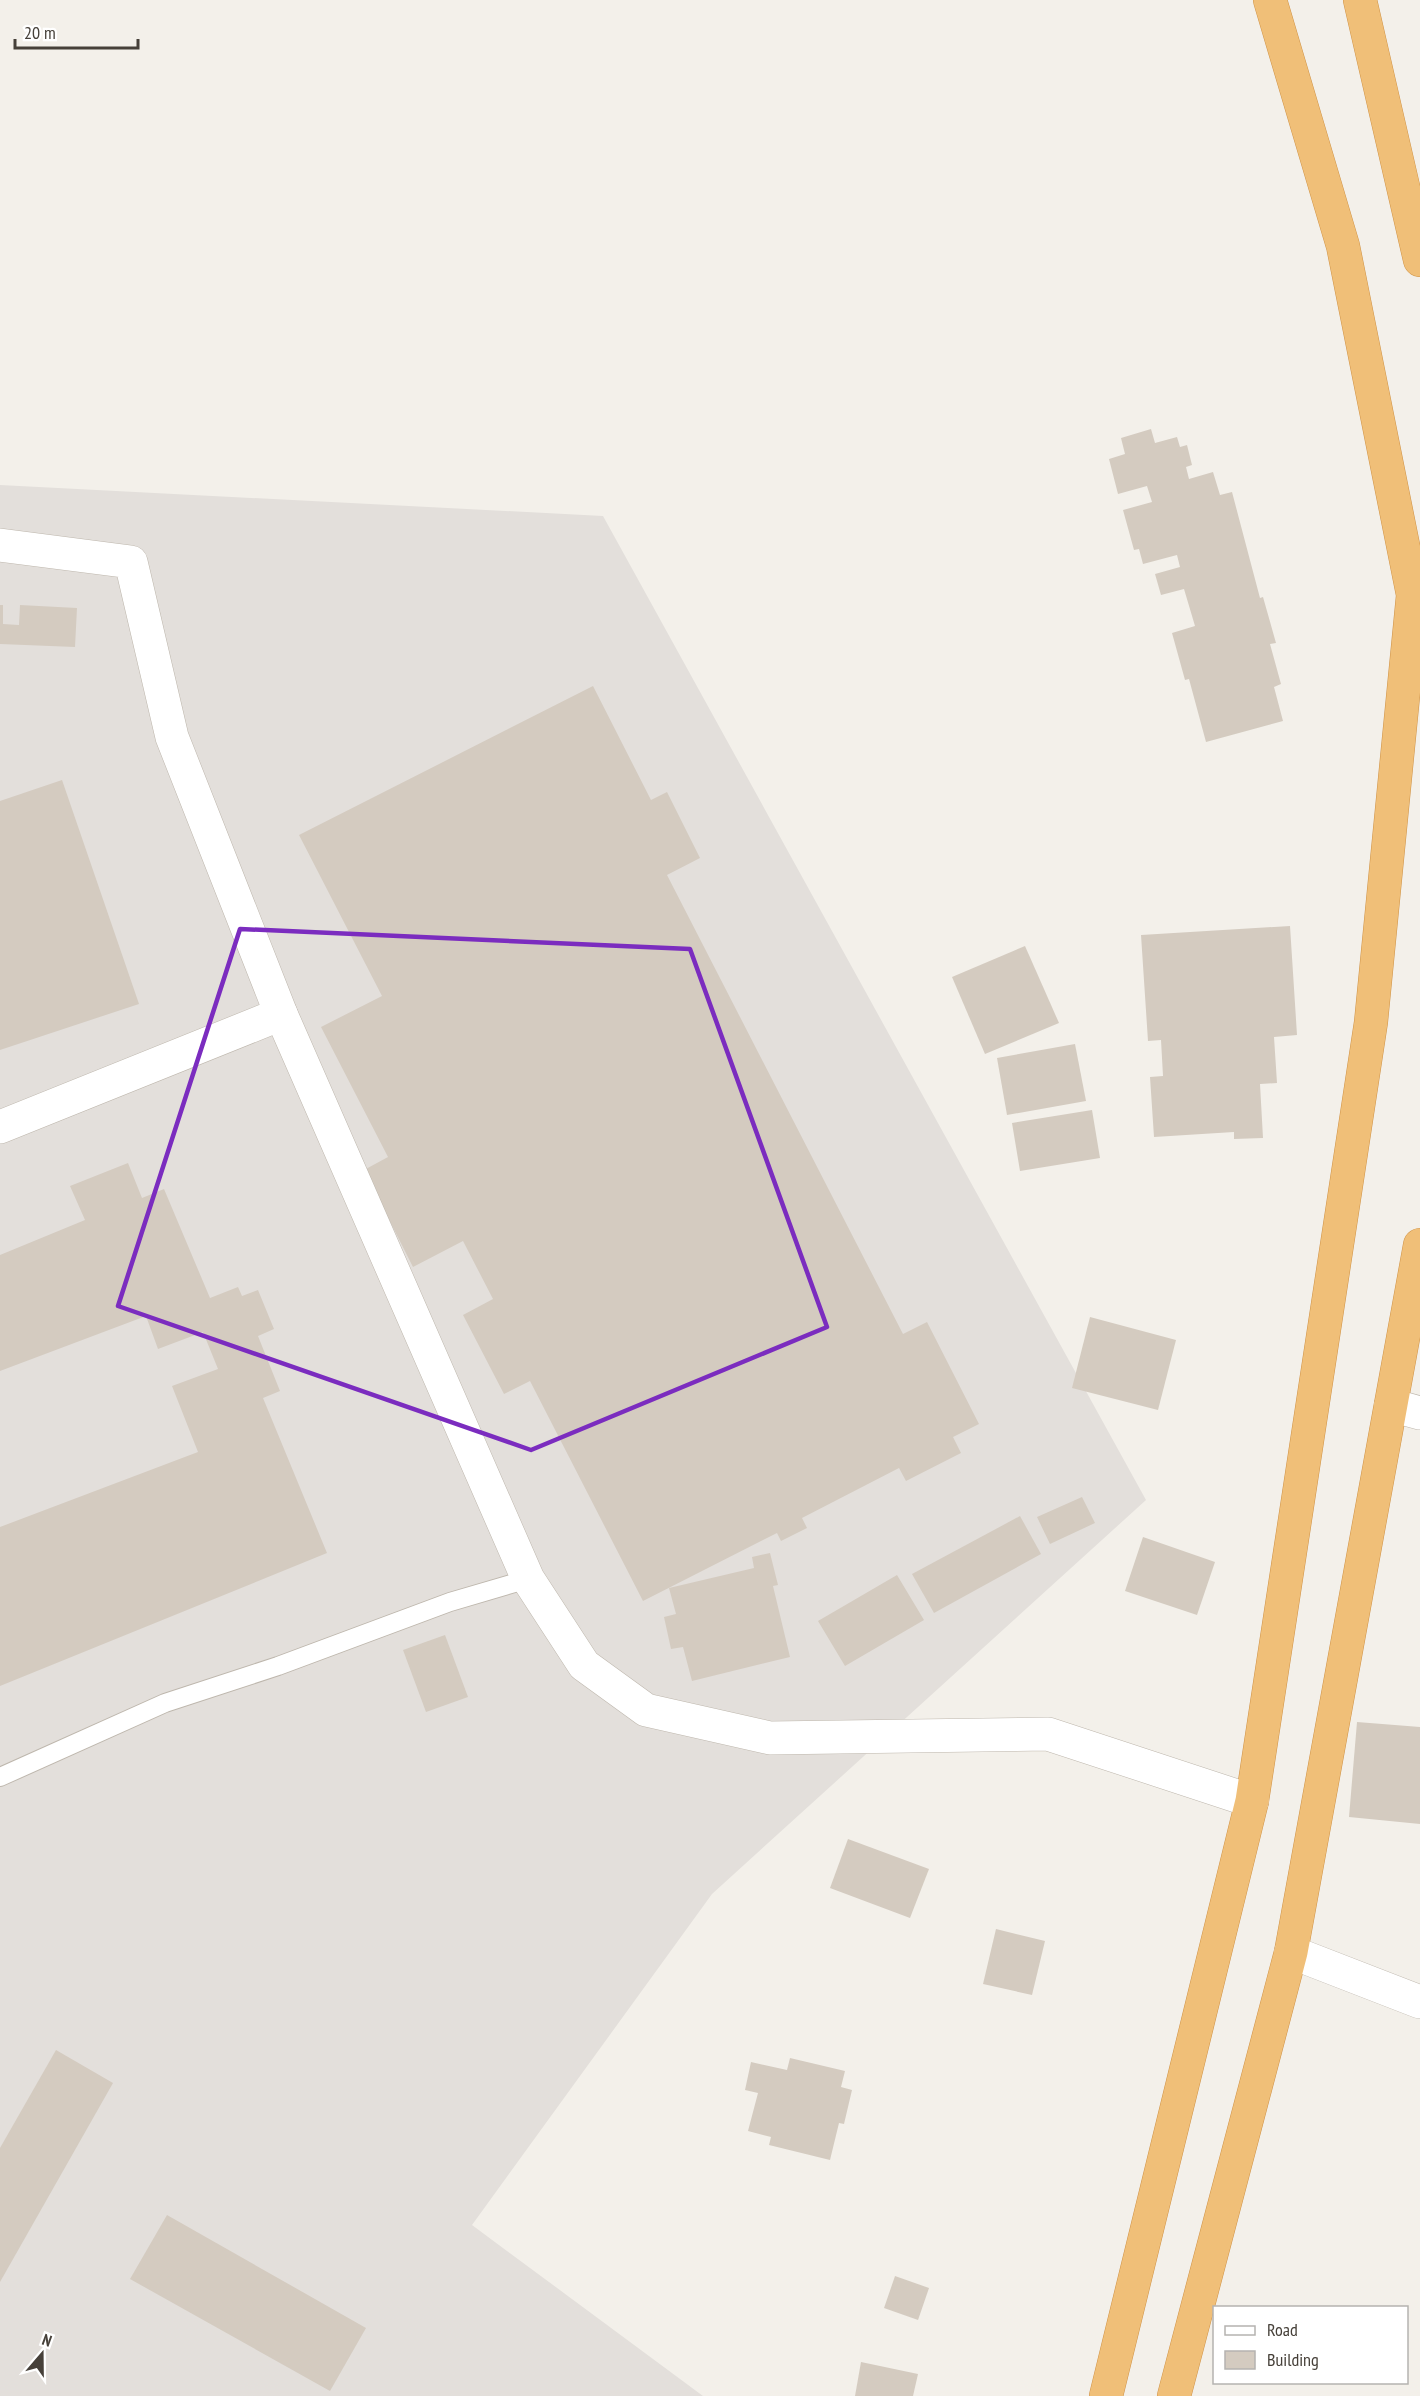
<svg xmlns="http://www.w3.org/2000/svg" width="1420" height="2396" font-family="'PT Sans Narrow',sans-serif">
	<style>
		.industrial { fill: #e3dfdb }
		.building { fill: #d4cbc0 }
		.lines { fill: none; stroke-linecap: round; stroke-linejoin: round }
		.lane-casing { stroke: #beb7ad; stroke-width: 20 }
		.street-casing { stroke: #beb7ad; stroke-width: 34 }
		.highway-casing { stroke: #cf9348; stroke-width: 34 }
		.lane { stroke: #fff; stroke-width: 18 }
		.street { stroke: #fff; stroke-width: 33 }
		.highway { stroke: #f0bf78; stroke-width: 33 }
		.marked { fill: none; stroke: #7b2cbf; stroke-width: 4.5; stroke-linejoin: round }
	</style>
	<rect width="100%" height="100%" fill="#f3f0ea"/>
	<path class="industrial" d="M0,485L603,516L1146,1500L712,1894L472,2225L703,2396H0Z"/>
	<g class="building">
		<path d="M1151,429L1155,443L1177,437L1180,447L1187,445L1192,465L1186,467L1189,479L1213,472L1220,495L1232,492L1260,598L1263,597L1276,643L1270,644L1281,684L1274,687L1283,721L1206,742L1189,679L1185,680L1172,633L1195,626L1184,589L1161,595L1155,574L1180,567L1177,555L1143,564L1139,549L1134,550L1123,510L1152,502L1147,486L1118,494L1109,459L1125,454L1121,438Z"/>
		<path d="M0,605H3V624L19,625L20,605L77,608L75,647L0,644Z"/>
		<path d="M593,686L651,800L667,792L700,858L667,875L903,1334L927,1322L979,1424L953,1437L961,1453L906,1481L899,1468L802,1518L807,1528L781,1541L777,1533L643,1601L530,1381L504,1394L463,1315L493,1299L463,1241L413,1267L364,1170L388,1157L321,1027L382,996L299,835Z"/>
		<path d="M62,780L139,1004L0,1050V801Z"/>
		<path d="M1290,926L1297,1035L1274,1037L1277,1083L1260,1084L1263,1138L1234,1139V1132L1154,1137L1150,1077L1163,1076L1161,1040L1148,1041L1141,935Z"/>
		<path d="M1025,946L1059,1023L985,1054L952,977Z"/>
		<path d="M1075,1044L1086,1101L1007,1115L997,1058Z"/>
		<path d="M1092,1110L1100,1158L1020,1171L1012,1123Z"/>
		<path d="M128,1163L142,1198L164,1189L210,1298L238,1287L242,1296L258,1290L274,1329L258,1336L280,1391L263,1398L327,1553L0,1686V1527L198,1452L172,1386L218,1369L203,1332L158,1349L146,1316L0,1371V1255L85,1220L70,1186Z"/>
		<path d="M1090,1317L1176,1340L1158,1410L1072,1388Z"/>
		<path d="M1082,1497L1095,1523L1050,1544L1037,1517Z"/>
		<path d="M1020,1516L1041,1554L934,1613L912,1574Z"/>
		<path d="M1143,1537L1215,1562L1197,1615L1125,1591Z"/>
		<path d="M770,1553L778,1585L773,1586L790,1657L692,1681L683,1647L671,1649L664,1617L676,1614L669,1588L754,1568L752,1557Z"/>
		<path d="M897,1575L924,1620L845,1666L818,1621Z"/>
		<path d="M445,1635L468,1697L426,1712L403,1650Z"/>
		<path d="M1357,1722L1420,1727V1824L1349,1817Z"/>
		<path d="M848,1839L929,1869L910,1918L830,1888Z"/>
		<path d="M996,1929L1045,1941L1032,1995L983,1984Z"/>
		<path d="M56,2050L113,2083L0,2282V2148Z"/>
		<path d="M790,2058L845,2071L841,2087L852,2090L844,2124L839,2123L830,2160L769,2145L771,2137L748,2131L758,2093L745,2090L751,2062L787,2070Z"/>
		<path d="M167,2215L366,2328L330,2391L130,2279Z"/>
		<path d="M895,2276L929,2288L918,2320L884,2308Z"/>
		<path d="M861,2362L918,2374L913,2396H855Z"/>
	</g>
	<g class="lines">
		<g class="lane-casing">
			<path id="lane" d="M0,1777L165,1703L278,1666L450,1602L528,1579"/>
		</g>
		<g class="street-casing">
			<g id="street">
				<path d="M0,545L131,562L172,737L281,1014L528,1579L584,1665L646,1710L770,1738L1048,1734L1252,1801"/>
				<path d="M0,1127L281,1014"/>
				<path d="M1391,1405L1420,1413"/>
				<path d="M1291,1952L1420,2002"/>
			</g>
		</g>
		<g class="highway-casing">
			<g id="highway">
				<path d="M1360,0L1420,260"/>
				<path d="M1106,2396L1252,1801L1371,1022L1413,595L1343,246L1270,0"/>
				<path d="M1174,2396L1291,1952L1420,1245"/>
			</g>
		</g>
		<use href="#lane" class="lane"/>
		<use href="#street" class="street"/>
		<use href="#highway" class="highway"/>
	</g>
	<path class="marked" d="M240,929L690,949L827,1327L531,1450L118,1306Z"/>
	<rect x="1213" y="2306" width="195" height="78" fill="#ffffff" stroke="#b5b3b0" stroke-width="1.5"/>
	<rect x="1225" y="2326" width="30" height="9" fill="#ffffff" stroke="#b5b3b0" stroke-width="1.5"/>
	<text x="1267" y="2336" font-size="18" fill="#464039">Road</text>
	<rect x="1225" y="2351" width="30" height="18" fill="#d4cbc0" stroke="#b5b3b0" stroke-width="1.5"/>
	<text x="1267" y="2366" font-size="18" fill="#464039">Building</text>
	<g transform="translate(42 2354) rotate(20)" stroke="#ffffff" stroke-width="4.5" paint-order="stroke">
	<path d="M0-4.5L10 22L0 15L-10 22Z" fill="#464039"/>
	<text y="-9" font-size="16" font-weight="bold" text-anchor="middle" fill="#464039">N</text>
	</g>
	<path d="M15 39v9h123v-9" fill="none" stroke="#464039" stroke-width="3"/>
	<text x="24" y="39" font-size="18" fill="#464039" stroke="#ffffff" stroke-width="4.5" paint-order="stroke">20 m</text>
</svg>
